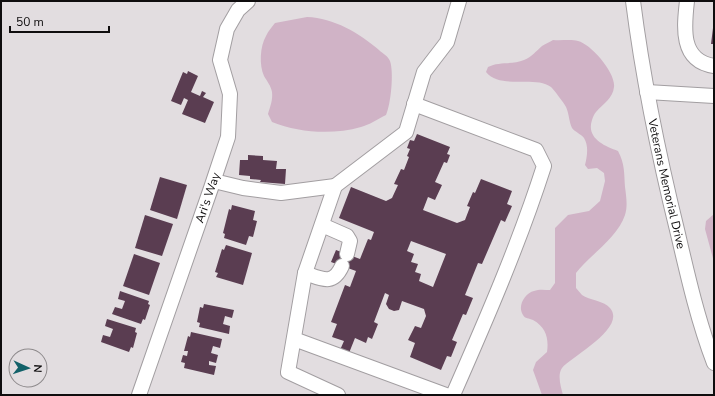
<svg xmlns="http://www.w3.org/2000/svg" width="715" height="396" font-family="'Nunito Sans',sans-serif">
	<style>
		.green { fill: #d0b3c6 }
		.building { fill: #5a3d51; fill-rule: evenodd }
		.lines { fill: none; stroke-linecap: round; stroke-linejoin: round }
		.minor-casing { stroke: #a29ea1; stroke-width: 16 }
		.minor { stroke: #fff; stroke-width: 14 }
		.labels { text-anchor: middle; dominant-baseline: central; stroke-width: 4; stroke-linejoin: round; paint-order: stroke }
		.street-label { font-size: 12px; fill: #0f0d0e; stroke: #e2dde0 }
	</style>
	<rect width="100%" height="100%" fill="#e2dde0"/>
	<g class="green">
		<path d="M307,17C334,18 359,33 379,50C382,53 388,56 390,61C394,72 391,104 386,115C378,119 369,125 361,127C333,135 299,133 272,122L268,114C270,107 273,100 272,92C271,86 267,81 264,76C259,65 260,46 266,36C268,31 272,27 275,23Z"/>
		<path d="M553,40C561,41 571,39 578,41C591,44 616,73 614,87C613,98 603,104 596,112C594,114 593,117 592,120C586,138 604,146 618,151C625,164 624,173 625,187C626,195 628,206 625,215C618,237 590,255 576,273V288C578,290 580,293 582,295C589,300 605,301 610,308C627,328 572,356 562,368C557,375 561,387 563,395H542L533,370L536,362L547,352C549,339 546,327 533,320C529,318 525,319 523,315C517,306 525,293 534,291C539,289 545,290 550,290L555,283V228L568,215L589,211L600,201L605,181L604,173L597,168L588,169L585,165C587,157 589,146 584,138C581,134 575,132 572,128C569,122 569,113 566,107C564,103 554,90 551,87C535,75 501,90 486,72L488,67C499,61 513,65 524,60C532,57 536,51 542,46C545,44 550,42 553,40Z"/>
		<path d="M714,214V262L705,229L706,221Z"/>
	</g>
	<g class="building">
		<path d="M713,28H714V44H711Z"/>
		<path d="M188,71L198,76L191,92L200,96L202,91L206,93L203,97L214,102L205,123L182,114L188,100L184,98L181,105L171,101L183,72L187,74Z"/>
		<path d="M417,134L450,147L447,154L450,155L447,163L444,162L435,182L442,185L435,200L428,197L423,210L457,223L465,220L470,207L467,206L473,192L475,193L481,179L512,191L507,204L512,206L505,222L501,220L482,264L478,263L465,295L473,298L466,315L463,314L452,340L457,342L451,357L447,356L441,370L410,357L415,343L408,340L415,326L421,328L426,316L424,309L402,301L399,310L394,311L389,309L386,304L389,295L385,293L374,322L378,324L372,339L368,337L366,343L355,338L349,353L340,350L344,341L332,337L337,324L331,322L345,285L350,287L356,271L331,262L336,250L360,259L368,239L371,240L374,232L339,218L351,187L386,201L392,198L398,185L394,184L401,169L404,170L409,157L407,156L410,149L407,148L410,140L414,141ZM411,241L446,254L433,287L419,281L421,274L415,272L418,264L411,262L414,254L407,251Z"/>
		<path d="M248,155L263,156V160L277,161L276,169H286L285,184L260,182L261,180L250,179V176L239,175L240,160H248Z"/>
		<path d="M160,177L187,185L177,219L150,210Z"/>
		<path d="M232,205L255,211L253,220L257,221L253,237L249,236L246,245L224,238L225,234L223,233L229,209L231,210Z"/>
		<path d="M145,215L173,224L162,256L135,248Z"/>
		<path d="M226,245L252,253L243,285L216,277L218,273L215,272L222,249L224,250Z"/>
		<path d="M134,254L160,263L149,295L123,286Z"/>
		<path d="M120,291L149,301L148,304L150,305L145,320L143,319L141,324L112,314L115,307L122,309L125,301L118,299Z"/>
		<path d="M204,304L234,310L232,318L225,316L223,324L230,326L229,334L199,327L200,323L197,322L200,307L203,308Z"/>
		<path d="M107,319L136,328L135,332L137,333L133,348L131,347L129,352L101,342L103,335L110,337L113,329L105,326Z"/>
		<path d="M191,332L222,339L220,348L213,346L211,353L218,355L216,363L209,361V365L216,366L214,375L184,368L185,363L181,362L183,355L187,356L188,351H184L188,336L190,337Z"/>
	</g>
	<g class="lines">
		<g class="minor-casing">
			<g id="minor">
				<path id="s1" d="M633,1C643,80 659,157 678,234C688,277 698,321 714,363"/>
				<path d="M687,1C684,27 680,61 714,66"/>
				<path d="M647,92L714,96"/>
				<path d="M414,104L536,150L544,166C519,244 486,320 453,395"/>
				<path d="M214,181L243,188L281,193L335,186"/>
				<path d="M322,225L347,236L350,241L347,254"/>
				<path d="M305,273C322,279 333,286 342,266"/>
				<path d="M294,339L446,395"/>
				<path id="s2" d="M139,395L211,188L228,137L230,94L220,60L227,29L238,10L248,1"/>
				<path d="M338,395L288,372L305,273L335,186L406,132L424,72L447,42L459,1"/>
			</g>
		</g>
		<use href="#minor" class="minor"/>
	</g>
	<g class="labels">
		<g class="street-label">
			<text stroke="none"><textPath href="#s1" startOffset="186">Veterans Memorial Drive</textPath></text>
			<text stroke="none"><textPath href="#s2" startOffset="209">Ari's Way</textPath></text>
		</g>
	</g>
	<rect width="715" height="396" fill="none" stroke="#0f0d0e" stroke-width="4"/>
	<g transform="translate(28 368) rotate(93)"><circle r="19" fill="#e2dde0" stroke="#8e8a8c"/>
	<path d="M0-3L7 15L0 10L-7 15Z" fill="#126169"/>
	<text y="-6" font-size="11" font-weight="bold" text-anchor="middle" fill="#0f0d0e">N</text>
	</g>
	<path d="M10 26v6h99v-6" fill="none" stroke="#0f0d0e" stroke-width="2"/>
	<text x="16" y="26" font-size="12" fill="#0f0d0e" stroke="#e2dde0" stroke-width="3" paint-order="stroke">50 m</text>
</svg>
